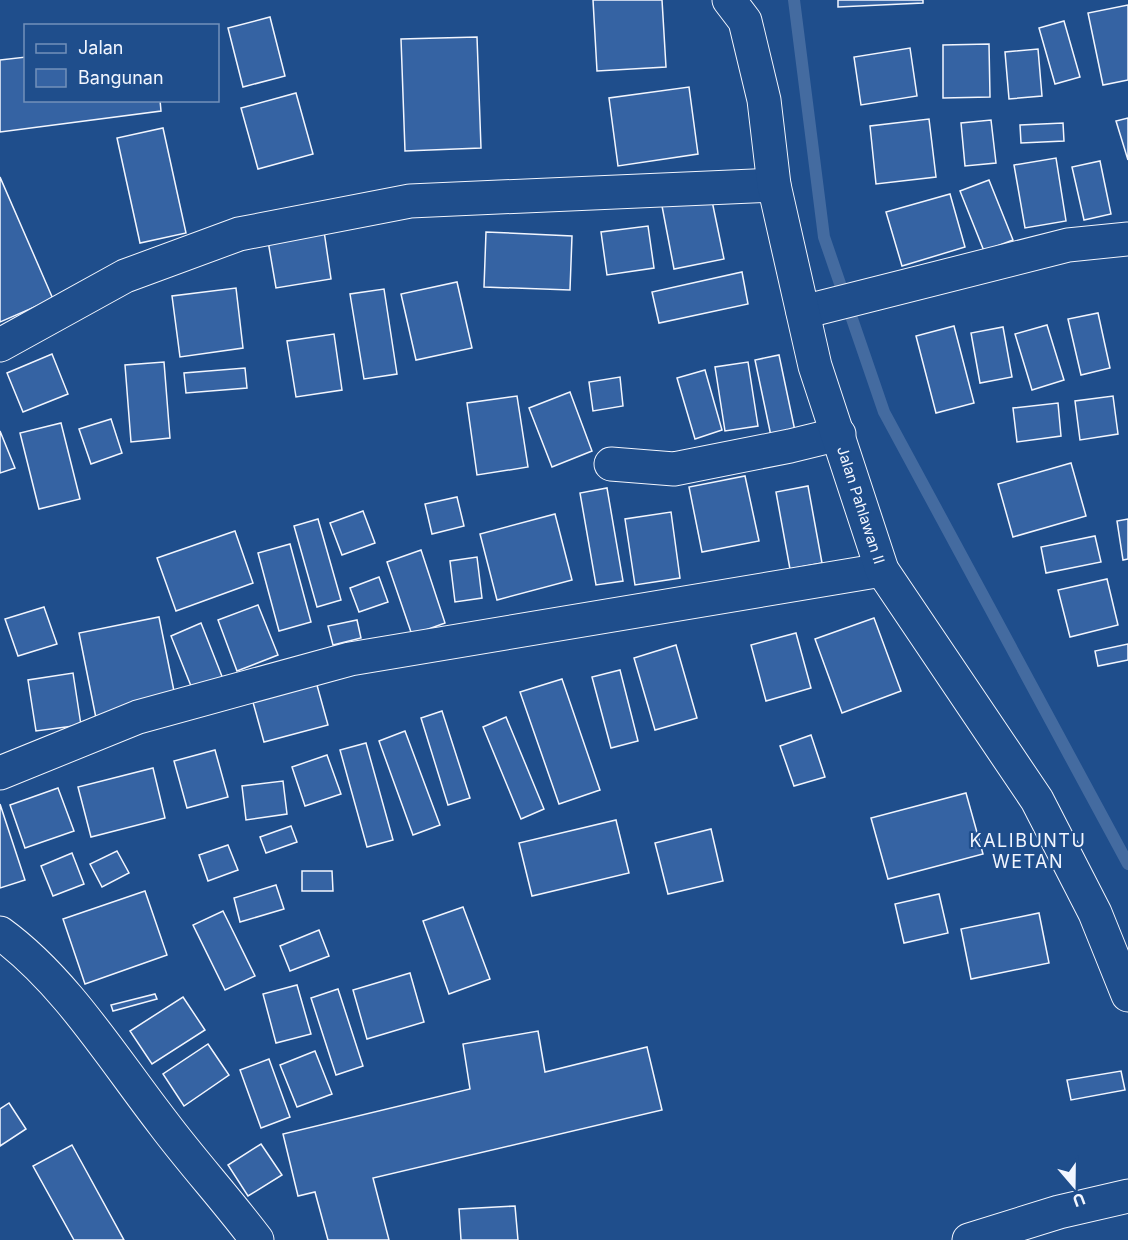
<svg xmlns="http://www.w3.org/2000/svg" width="1128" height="1240" font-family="Inter,sans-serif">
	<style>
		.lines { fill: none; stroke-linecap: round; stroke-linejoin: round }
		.stream { stroke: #446ba0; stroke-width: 12 }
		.building { fill: #3563a3; stroke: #f2f6ff; stroke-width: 1.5 }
		.minor-casing { stroke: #f2f6ff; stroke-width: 35 }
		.tertiary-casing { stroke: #f2f6ff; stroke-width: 35 }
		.minor { stroke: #1f4e8c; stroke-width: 33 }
		.tertiary { stroke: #1f4e8c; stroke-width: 33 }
		.labels { text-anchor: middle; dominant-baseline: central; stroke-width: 4.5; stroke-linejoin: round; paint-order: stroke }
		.street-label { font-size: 15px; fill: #f2f6ff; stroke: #1f4e8c }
		.quarter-label { font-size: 18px; letter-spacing: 1.5px; fill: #f2f6ff; stroke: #1f4e8c }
	</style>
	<rect width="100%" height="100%" fill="#1f4e8c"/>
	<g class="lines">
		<path class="stream" d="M794,0L824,237L884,412L1128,864"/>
	</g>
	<g class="building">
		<path d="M593,0H662L666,67L597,71Z"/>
		<path d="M838,0H923V3L838,7Z"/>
		<path d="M1128,5V80L1103,85L1088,13Z"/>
		<path d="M270,17L285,76L243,87L228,28Z"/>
		<path d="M1064,21L1080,77L1055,84L1039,28Z"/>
		<path d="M477,37L481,148L405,151L401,39Z"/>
		<path d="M989,44L990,97L943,98V45Z"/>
		<path d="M910,48L917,96L861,105L854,57Z"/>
		<path d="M1038,49L1042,96L1009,99L1005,52Z"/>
		<path d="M26,57V100H160L161,111L0,132V60Z"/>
		<path d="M689,87L698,154L618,166L609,98Z"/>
		<path d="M296,93L313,154L258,169L241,108Z"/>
		<path d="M1128,118V160L1116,121Z"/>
		<path d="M929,119L936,177L876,184L870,126Z"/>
		<path d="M991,120L996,163L965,166L961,123Z"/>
		<path d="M1063,123L1064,141L1021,143L1020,125Z"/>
		<path d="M163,128L186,233L140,243L117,138Z"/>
		<path d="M1056,158L1066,221L1025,228L1014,165Z"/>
		<path d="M1100,161L1111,214L1084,220L1072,167Z"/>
		<path d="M0,177L53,299L0,322Z"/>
		<path d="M989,180L1013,240L984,251L960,191Z"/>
		<path d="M950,194L965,247L902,266L886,212Z"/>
		<path d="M711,196L724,259L674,269L662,206Z"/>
		<path d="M648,226L654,268L607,275L601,232Z"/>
		<path d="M324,231L331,279L276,288L268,241Z"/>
		<path d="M486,232L572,236L570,290L484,287Z"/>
		<path d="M742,272L748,304L659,323L652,292Z"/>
		<path d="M457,282L472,348L416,360L401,294Z"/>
		<path d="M236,288L243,348L180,357L172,296Z"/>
		<path d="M384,289L397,374L364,379L350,294Z"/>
		<path d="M1098,313L1110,368L1081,375L1068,319Z"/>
		<path d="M1047,325L1064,380L1032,390L1015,334Z"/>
		<path d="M954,326L974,403L936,413L916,336Z"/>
		<path d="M1003,327L1012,377L980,383L971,333Z"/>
		<path d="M334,334L342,390L296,397L287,341Z"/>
		<path d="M52,354L68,394L23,412L7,373Z"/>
		<path d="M779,355L795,431L771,436L755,360Z"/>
		<path d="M164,362L170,438L131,442L125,365Z"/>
		<path d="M748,362L758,426L725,431L715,367Z"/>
		<path d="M245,368L247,388L186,393L184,373Z"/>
		<path d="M705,370L722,430L695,439L677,378Z"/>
		<path d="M620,377L623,406L593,411L589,382Z"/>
		<path d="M570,392L592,451L552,467L529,408Z"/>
		<path d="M517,396L528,467L477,475L467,403Z"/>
		<path d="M1113,396L1118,434L1080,440L1075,401Z"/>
		<path d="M1058,403L1061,436L1017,442L1013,408Z"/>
		<path d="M111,419L122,453L91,464L79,429Z"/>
		<path d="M61,423L80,499L39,509L20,433Z"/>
		<path d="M0,431L15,468L0,473Z"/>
		<path d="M1071,463L1086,516L1013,537L998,484Z"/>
		<path d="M745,476L759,541L702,552L689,487Z"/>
		<path d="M808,486L822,563L790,569L776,492Z"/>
		<path d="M607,488L623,581L596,585L580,493Z"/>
		<path d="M457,497L464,526L432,534L425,504Z"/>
		<path d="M363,511L375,543L342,555L330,523Z"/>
		<path d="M671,512L680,578L635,585L625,519Z"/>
		<path d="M555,514L572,580L497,600L480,534Z"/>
		<path d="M318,519L341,600L317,607L294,526Z"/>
		<path d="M1128,519V559L1123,560L1117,521Z"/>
		<path d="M235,531L253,583L176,611L157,558Z"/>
		<path d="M1095,536L1101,562L1046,573L1041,547Z"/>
		<path d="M290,544L311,622L279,631L258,553Z"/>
		<path d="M421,550L445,623L412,635L387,562Z"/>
		<path d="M477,557L482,598L455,602L450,561Z"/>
		<path d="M379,577L388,602L359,612L350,588Z"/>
		<path d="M1107,579L1118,625L1070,637L1058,590Z"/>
		<path d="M258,605L278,655L237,671L218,620Z"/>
		<path d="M44,607L57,644L18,656L5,619Z"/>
		<path d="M159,617L177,706L97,723L79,633Z"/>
		<path d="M874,618L901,691L842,713L815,639Z"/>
		<path d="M357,620L361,638L333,645L328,626Z"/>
		<path d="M201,623L225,684L195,696L171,636Z"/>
		<path d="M796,633L811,688L766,701L751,645Z"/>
		<path d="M1128,644V660L1098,666L1095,651Z"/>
		<path d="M676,645L697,718L655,730L634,658Z"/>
		<path d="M620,670L638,741L611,748L592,677Z"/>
		<path d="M73,673L81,725L36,731L28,680Z"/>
		<path d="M315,678L328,725L264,742L251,695Z"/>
		<path d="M562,679L600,790L559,804L520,692Z"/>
		<path d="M442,711L470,798L448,805L421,718Z"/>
		<path d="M506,717L544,809L521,819L483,727Z"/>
		<path d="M405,731L440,825L413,835L379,741Z"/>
		<path d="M811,735L825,777L794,786L780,746Z"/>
		<path d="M366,743L393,840L367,847L340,750Z"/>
		<path d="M215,750L228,797L187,808L174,761Z"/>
		<path d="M327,755L341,794L305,806L292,767Z"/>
		<path d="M153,768L165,818L91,837L78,787Z"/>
		<path d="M283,781L287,814L246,820L242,786Z"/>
		<path d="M58,788L74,831L25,848L10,805Z"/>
		<path d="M966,793L983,854L888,879L871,818Z"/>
		<path d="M0,804L25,880L0,888Z"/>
		<path d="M616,820L629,873L532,896L519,843Z"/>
		<path d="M291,826L297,842L266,853L260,837Z"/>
		<path d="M711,829L723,881L668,894L655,843Z"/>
		<path d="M228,845L238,870L208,881L199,855Z"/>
		<path d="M117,851L129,873L102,887L90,864Z"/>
		<path d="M72,853L84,884L53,896L41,866Z"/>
		<path d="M302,871H332L333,891H302Z"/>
		<path d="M276,885L284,909L240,922L234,898Z"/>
		<path d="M145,891L167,955L85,984L63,919Z"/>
		<path d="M939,894L948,933L904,943L895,904Z"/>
		<path d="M463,907L490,979L449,994L423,921Z"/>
		<path d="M223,911L255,976L225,990L193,925Z"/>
		<path d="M1039,913L1049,963L971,979L961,929Z"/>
		<path d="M319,930L329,956L290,971L280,946Z"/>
		<path d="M410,973L424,1022L367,1039L353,990Z"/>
		<path d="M297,985L311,1034L276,1043L263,994Z"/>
		<path d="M338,989L363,1066L336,1075L311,998Z"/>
		<path d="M155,994L157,999L113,1011L111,1005Z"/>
		<path d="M183,997L205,1030L152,1064L130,1031Z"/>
		<path d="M538,1031L545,1072L647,1047L662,1110L373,1178L389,1240H328L315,1192L298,1196L283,1134L470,1089L463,1044Z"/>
		<path d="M208,1044L229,1075L184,1106L163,1074Z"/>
		<path d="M315,1051L332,1094L297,1107L280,1065Z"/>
		<path d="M269,1059L290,1117L261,1128L240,1070Z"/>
		<path d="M1121,1071L1125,1090L1071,1100L1067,1080Z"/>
		<path d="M9,1103L26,1129L0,1146V1109Z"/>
		<path d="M261,1144L282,1175L248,1196L228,1165Z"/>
		<path d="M72,1145L124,1240H74L33,1166Z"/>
		<path d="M515,1206L518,1240H461L459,1209Z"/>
	</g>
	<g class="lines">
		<g class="minor-casing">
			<g id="minor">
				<path d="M803,312L1068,245L1128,239"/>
				<path d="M0,345L125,276L239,234L410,201L774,185"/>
				<path d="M611,464L674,469L790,446L839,434"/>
				<path d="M0,773L138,717L350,659L882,570"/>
				<path d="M0,933C65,980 114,1060 163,1123C193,1163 227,1200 257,1240"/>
				<path d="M969,1240L1059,1212L1128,1196"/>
			</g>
		</g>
		<g class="tertiary-casing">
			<path id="tertiary" d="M729,0L745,21L764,100L774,185L815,366L882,570L1037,800L1095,913L1128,995"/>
		</g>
		<use href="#minor" class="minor"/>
		<use href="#tertiary" class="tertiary"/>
	</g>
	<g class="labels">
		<g class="street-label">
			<text transform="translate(861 505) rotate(72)">Jalan Pahlawan II</text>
		</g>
		<g class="quarter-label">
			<text x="1028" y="840">KALIBUNTU<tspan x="1028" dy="21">WETAN</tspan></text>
		</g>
	</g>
	<rect x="24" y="24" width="195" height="78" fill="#1f4e8c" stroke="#7391ba" stroke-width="1.5"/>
	<rect x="36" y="44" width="30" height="9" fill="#1f4e8c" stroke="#7391ba" stroke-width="1.5"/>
	<text x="78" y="54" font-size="18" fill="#f2f6ff">Jalan</text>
	<rect x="36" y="69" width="30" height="18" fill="#3563a3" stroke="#7391ba" stroke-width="1.5"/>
	<text x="78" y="84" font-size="18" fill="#f2f6ff">Bangunan</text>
	<g transform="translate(1074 1186) rotate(160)" stroke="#1f4e8c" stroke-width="4.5" paint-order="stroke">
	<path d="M0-4.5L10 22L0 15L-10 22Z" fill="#f2f6ff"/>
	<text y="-9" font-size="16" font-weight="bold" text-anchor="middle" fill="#f2f6ff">U</text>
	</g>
</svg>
